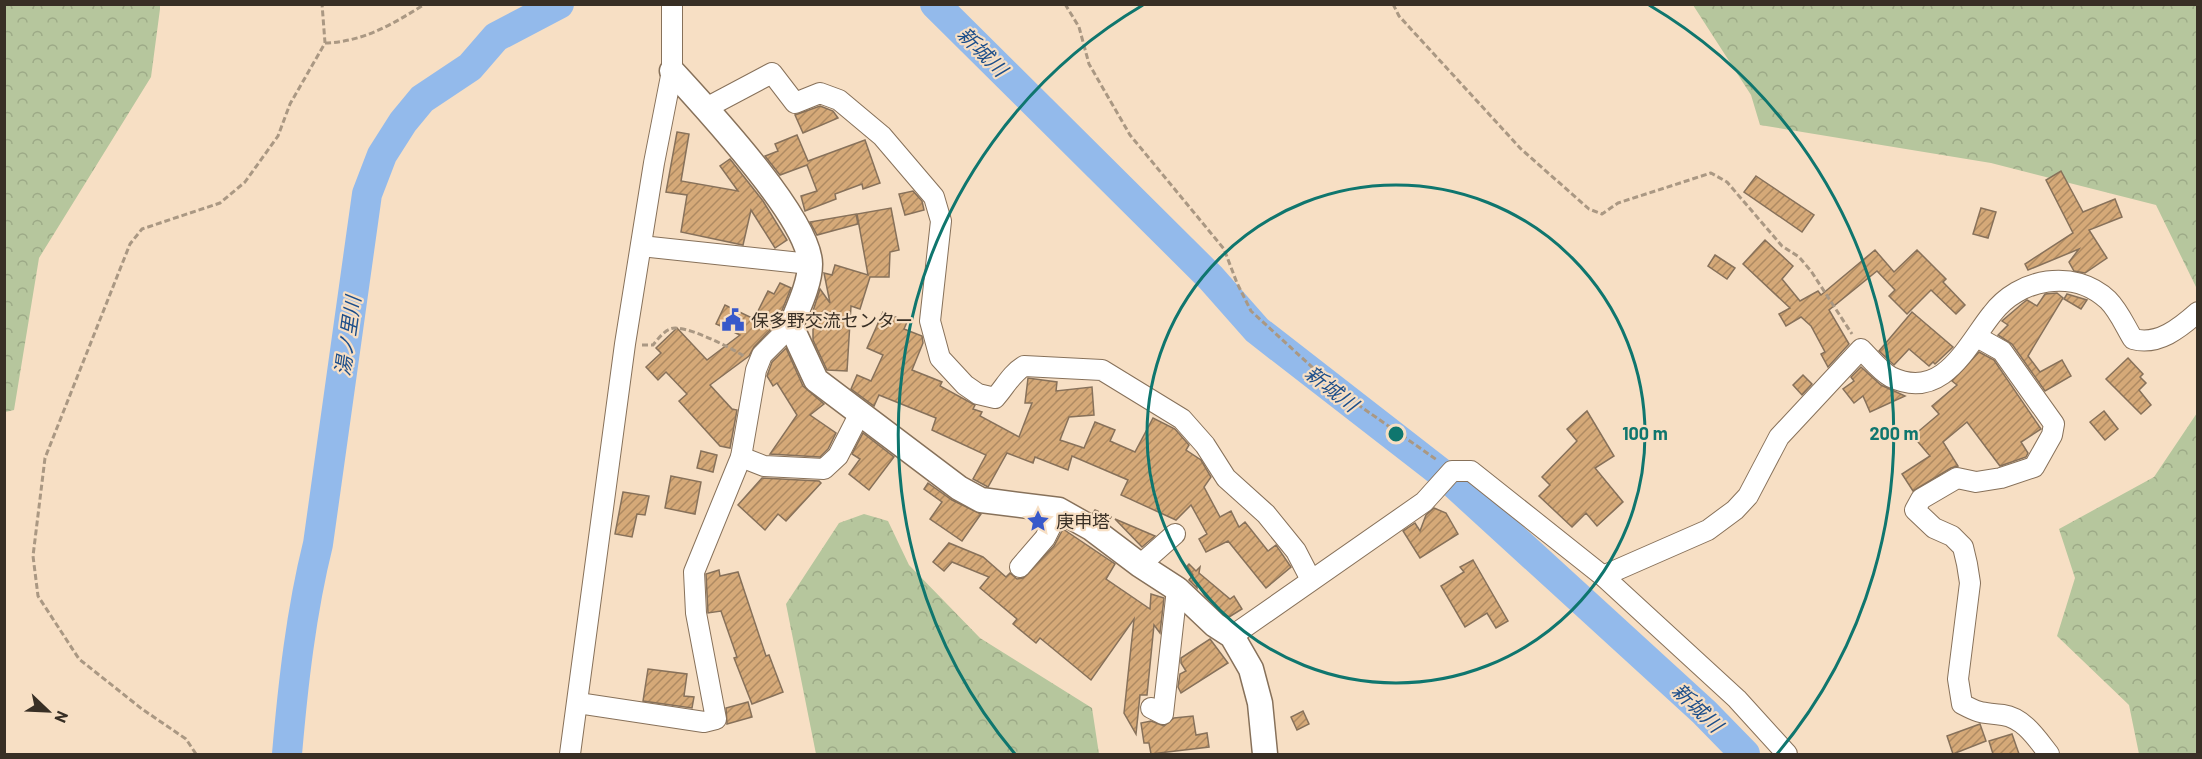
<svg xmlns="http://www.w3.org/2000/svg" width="2202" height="759" font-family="Barlow,'Noto Sans JP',sans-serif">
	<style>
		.forest { fill: url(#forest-crowns) }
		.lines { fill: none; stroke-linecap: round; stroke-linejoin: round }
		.river { stroke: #93baeb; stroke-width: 30 }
		.building { fill: url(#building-hatch); stroke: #87715a; stroke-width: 1.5 }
		.minor-casing { stroke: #87715a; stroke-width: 22 }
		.tertiary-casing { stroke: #87715a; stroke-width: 27 }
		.path { stroke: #aa9883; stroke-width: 3; stroke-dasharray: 6 3; stroke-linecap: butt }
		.minor { stroke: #fff; stroke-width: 20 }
		.tertiary { stroke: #fff; stroke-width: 24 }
		.ring { fill: none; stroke: #0f766e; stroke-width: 3 }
		.labels { text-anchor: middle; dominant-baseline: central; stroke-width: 4.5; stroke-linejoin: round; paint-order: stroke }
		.poi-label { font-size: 18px; fill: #382f25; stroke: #f7dfc4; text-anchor: start }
		.water-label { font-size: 20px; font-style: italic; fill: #1c4e8a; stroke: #f7dfc4 }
		.centre { fill: #0f766e; stroke: #f7dfc4; stroke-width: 3 }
		.ring-label { font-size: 18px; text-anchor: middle; font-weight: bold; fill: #0f766e; stroke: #f7dfc4; stroke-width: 4.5; stroke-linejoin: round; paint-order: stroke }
	</style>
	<defs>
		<pattern id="forest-crowns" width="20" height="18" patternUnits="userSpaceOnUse" patternTransform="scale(1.5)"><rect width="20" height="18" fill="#b6c69d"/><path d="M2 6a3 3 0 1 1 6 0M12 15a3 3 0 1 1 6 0" fill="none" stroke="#9daa87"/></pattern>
		<pattern id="building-hatch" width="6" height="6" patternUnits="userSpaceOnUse" patternTransform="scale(1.5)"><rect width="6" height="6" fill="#d5a978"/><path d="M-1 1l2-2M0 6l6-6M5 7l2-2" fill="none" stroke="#ae8a62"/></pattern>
	</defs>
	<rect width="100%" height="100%" fill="#f7dfc4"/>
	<g class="forest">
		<path d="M5,4H160V9L151,77L39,258L14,410L5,412Z"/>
		<path d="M1693,5H2197V289L2156,205L1991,163L1760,125L1751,95Z"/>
		<path d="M2197,413V754H2139L2129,705L2057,636L2075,578L2059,529L2154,477Z"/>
		<path d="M864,514L888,521L909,565L980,638L1092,708L1099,754H816L786,604L839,523Z"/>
	</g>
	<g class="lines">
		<g class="river">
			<path d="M935,4L1211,278L1257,330L1449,479L1704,712L1745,754"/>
			<path d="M287,754C293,685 301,612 318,544L367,194L382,155L403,122L422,99L470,67L496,37L559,4"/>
		</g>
	</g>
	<g class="building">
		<path d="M820,106L833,111L838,118L803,133L795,115Z"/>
		<path d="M677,132L689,134L681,181L738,191L720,166L730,159L763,201L787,240L775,248L751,210L743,245L681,232L687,195L666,192Z"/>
		<path d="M797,135L808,161L865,140L880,183L863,189L862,184L835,194L836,199L805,211L801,196L817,191L807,165L780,175L765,156L778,151L775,144Z"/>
		<path d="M2061,171L2083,212L2115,199L2122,217L2089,230L2107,258L2085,273L2074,271L2069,262L2079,249L2028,270L2025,264L2073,233L2046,180Z"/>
		<path d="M1756,176L1814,215L1802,232L1744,192Z"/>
		<path d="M913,191L922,201L924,210L905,215L899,194Z"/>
		<path d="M891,208L899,250L890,252L889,277H870L860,309L851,306L847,371L827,370L813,340V311L820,289L830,303L824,273L832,275L835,265L868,275L857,214Z"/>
		<path d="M1981,208L1996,212L1988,238L1973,234Z"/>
		<path d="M856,214L858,224L817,235L810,222Z"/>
		<path d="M1765,240L1793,266L1782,279L1800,301L1818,291L1821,295L1875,250L1894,272L1917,250L1946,279L1943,282L1965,305L1956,314L1931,290L1907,314L1889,296L1895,290L1877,271L1829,310L1849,344L1828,367L1821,354L1825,352L1811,326L1801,317L1786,326L1779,314L1790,308L1743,264Z"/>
		<path d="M1715,255L1735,268L1727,279L1708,266Z"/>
		<path d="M780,283L791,288L777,323L754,347L749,356L710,385L732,409L737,410L730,448L720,446L679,401L687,394L666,372L658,380L646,367L661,353L656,348L677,328L707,360L740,335L716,324L725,305L754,319L768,291L774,294Z"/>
		<path d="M2057,293L2063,298L2028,356L2040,372L2062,360L2071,376L2045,391L2012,344L1998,335L2008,325L2002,321L2023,303L2027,300L2037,306L2045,294Z"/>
		<path d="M2067,294L2087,300L2081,309L2064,299Z"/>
		<path d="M883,312L907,322L904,329L922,336L923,343L912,370L942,382L940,386L975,405L973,409L982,412L980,416L1019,437L1032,403H1025L1028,378L1057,382L1056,391L1092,387L1094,415L1069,417L1060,440L1084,448L1095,422L1115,430L1110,441L1135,452L1153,418L1175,429L1189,445L1186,450L1201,460L1211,477L1204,487L1220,517L1231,511L1239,527L1245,522L1268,551L1276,545L1291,567L1266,588L1228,541L1206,552L1199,539L1207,534L1191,505L1176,520L1121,495L1128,480L1072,456L1068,470L1035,457L1033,463L1007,453L988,487L973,479L986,455L932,430L936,418L879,395L874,406L851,389L857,375L871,381L883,355L867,348Z"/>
		<path d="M1912,312L1953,347L1935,364L1933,362L1929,366L1909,349L1894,365L1879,351Z"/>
		<path d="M786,348L803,386L824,404L810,415L836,433L828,449L820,457L770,454L797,415L777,383L773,386L767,376L772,362Z"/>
		<path d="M1979,352L1994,360L2041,429L2021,442L2028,453L2026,457L2000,466L1967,422L1943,442L1958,466L1951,468L1913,491L1902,474L1930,456L1913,436L1939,414L1932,406L1957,385L1952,381Z"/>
		<path d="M2128,358L2143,374L2140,377L2146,383L2139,390L2151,405L2141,414L2106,379Z"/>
		<path d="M1861,367L1881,385L1905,396L1870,412L1863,396L1854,403L1843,389L1854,381L1851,377Z"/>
		<path d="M1803,375L1812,384L1802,395L1793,385Z"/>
		<path d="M1587,411L1614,456L1595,468L1623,502L1597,526L1586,513L1572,527L1539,496L1550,485L1542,477L1577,441L1567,429Z"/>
		<path d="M2104,411L2118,429L2105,440L2090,422Z"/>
		<path d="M863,433L894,457L869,490L849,474L860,459L852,454Z"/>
		<path d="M701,451L717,455L713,472L697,468Z"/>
		<path d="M671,476L701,482L695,514L665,508Z"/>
		<path d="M762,478L819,481L821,483L786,521L778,514L765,530L738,505Z"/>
		<path d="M928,483L952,500L981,514L962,541L930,519L942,502L924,489Z"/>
		<path d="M623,492L649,496L645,515L637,514L632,537L615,534Z"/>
		<path d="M1434,508L1446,513L1458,534L1420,558L1403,531L1415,523L1420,531L1426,515Z"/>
		<path d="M1095,510L1111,517L1107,522L1093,513Z"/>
		<path d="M1115,519L1155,536L1142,547Z"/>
		<path d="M1063,529L1115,564L1106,579L1150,609L1151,594L1164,598L1160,633L1154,625L1147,695H1140L1136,734L1124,713L1134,619L1091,680L1040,638L1036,643L1013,624L1017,619L980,588L989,577L952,562L944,571L933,562L949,543L983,557L1006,577L1010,573L1017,579L1023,578L1054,546Z"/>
		<path d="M1473,560L1508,621L1496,628L1487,613L1465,627L1441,586L1464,572L1460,567Z"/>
		<path d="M1189,564L1196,571L1200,567L1199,573L1230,599L1234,596L1242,609L1229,617L1224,614L1205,596L1197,583V588L1189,580L1193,575L1187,566Z"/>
		<path d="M719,570L720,576L738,572L766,656L769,655L783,692L752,704L734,658L737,657L721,611L708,613L706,574Z"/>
		<path d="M1210,639L1228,663L1181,693L1178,687L1180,674L1186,671L1181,663V658Z"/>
		<path d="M648,669L687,674L684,696L694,697L692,708L643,701Z"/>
		<path d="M748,702L752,717L727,724L726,708Z"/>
		<path d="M1303,711L1309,724L1297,730L1291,717Z"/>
		<path d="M1193,716L1196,735L1207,733L1209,747L1151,754L1149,743H1144L1141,723L1151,721L1164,726L1174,718Z"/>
		<path d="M1980,724L1986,741L1953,754L1947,736Z"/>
		<path d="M2012,734L2019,754H1993L1989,741Z"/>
	</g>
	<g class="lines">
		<g class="minor-casing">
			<g id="minor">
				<path d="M706,108L772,73L795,103L820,93L839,100L882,136L934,197L941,221L930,321L940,358L965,385L978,394L995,398C1005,387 1011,374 1024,366L1102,370L1182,419L1205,445L1226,478L1266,514L1296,551L1311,580"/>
				<path d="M641,246L810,264"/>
				<path d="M1977,337L2002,351L2054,424L2052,435L2034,467L2001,478L1976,482L1957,478L1921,499L1915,510L1934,528L1952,536L1963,547L1967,564L1970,583L1958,679L1962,704C1983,715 1981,712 2003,715C2024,718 2037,739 2049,754"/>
				<path d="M741,457L764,466L824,469L838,456L860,413"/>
				<path d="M1140,565L1175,534"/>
				<path d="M1020,567L1045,538L1059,510"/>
				<path d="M1603,576L1708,530L1735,510L1748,496L1779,437L1861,349C1870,358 1880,371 1891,377C1943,402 1967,345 1992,314C2019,278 2074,268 2108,300C2119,311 2125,326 2133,339C2158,346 2180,328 2198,312"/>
				<path d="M1232,636L1424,502L1452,471H1471L1603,576L1737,699L1787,754"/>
				<path d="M578,703L704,722L716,719L696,613L694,572L741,457L756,370L762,355L791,326"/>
				<path d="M1151,708L1163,714L1177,589"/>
				<path d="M570,754L625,344L654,163L672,71V4"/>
			</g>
		</g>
		<g class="tertiary-casing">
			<path id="tertiary" d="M672,71C704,106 810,219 810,264C810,284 798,308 791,326L816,380L959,488L981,500L1059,510L1091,528L1140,565L1177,589L1215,625L1232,636L1251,669L1260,703L1265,754"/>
		</g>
		<g class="path">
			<path d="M1065,4L1079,27L1089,64L1130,135L1224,249L1237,283L1251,311L1337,390L1437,460"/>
			<path d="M1393,4L1399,16L1521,149L1589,209L1602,214L1618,203L1711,173L1727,182L1782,246L1799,257L1811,271L1852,334"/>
			<path d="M325,43C363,42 393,24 425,4"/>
			<path d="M642,345H653C657,340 664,331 670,329C683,323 731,348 744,356"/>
			<path d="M196,754L186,739L142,709L79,659L38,596L33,556L45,458L130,244L142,229L220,203L245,182L278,136L290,104L325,43L322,4"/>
		</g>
		<use href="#minor" class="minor"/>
		<use href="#tertiary" class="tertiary"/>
	</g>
	<g class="ring">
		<circle cx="1396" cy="434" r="249"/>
		<path d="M1015 754A498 498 0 0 1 1143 5M1649 5A498 498 0 0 1 1777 754"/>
	</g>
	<defs>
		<g id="civic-bare" transform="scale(1.8)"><path d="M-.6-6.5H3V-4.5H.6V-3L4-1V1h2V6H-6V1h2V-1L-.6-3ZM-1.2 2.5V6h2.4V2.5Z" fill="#3859ca" stroke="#f7dfc4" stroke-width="2.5" paint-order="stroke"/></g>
		<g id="sight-bare" transform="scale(1.8)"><path d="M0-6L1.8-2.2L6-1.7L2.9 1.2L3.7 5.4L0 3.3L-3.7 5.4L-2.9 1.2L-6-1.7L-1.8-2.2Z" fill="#3859ca" stroke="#f7dfc4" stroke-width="2.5" paint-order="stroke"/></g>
	</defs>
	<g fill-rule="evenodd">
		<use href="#civic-bare" x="733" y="320"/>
		<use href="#sight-bare" x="1038" y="521"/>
	</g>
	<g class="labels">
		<g class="poi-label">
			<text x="751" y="320">保多野交流センター</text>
			<text x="1056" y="521">庚申塔</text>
		</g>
		<g class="water-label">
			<text transform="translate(983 51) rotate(45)">新城川</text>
			<text transform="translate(347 336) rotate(-82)">湯ノ里川</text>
			<text transform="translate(1332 388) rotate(38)">新城川</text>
			<text transform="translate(1698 707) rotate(44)">新城川</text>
		</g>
	</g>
	<circle cx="1396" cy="434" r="9" class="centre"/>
	<g class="ring-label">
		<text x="1645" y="440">100 m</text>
		<text x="1894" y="440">200 m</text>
	</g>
	<rect width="2202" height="759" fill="none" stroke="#382f25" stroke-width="12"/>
	<g transform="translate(48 711) rotate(113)" stroke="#f7dfc4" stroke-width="4.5" paint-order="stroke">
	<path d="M0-4.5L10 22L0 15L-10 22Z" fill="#382f25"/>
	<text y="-9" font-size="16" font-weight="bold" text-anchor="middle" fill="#382f25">N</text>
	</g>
</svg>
